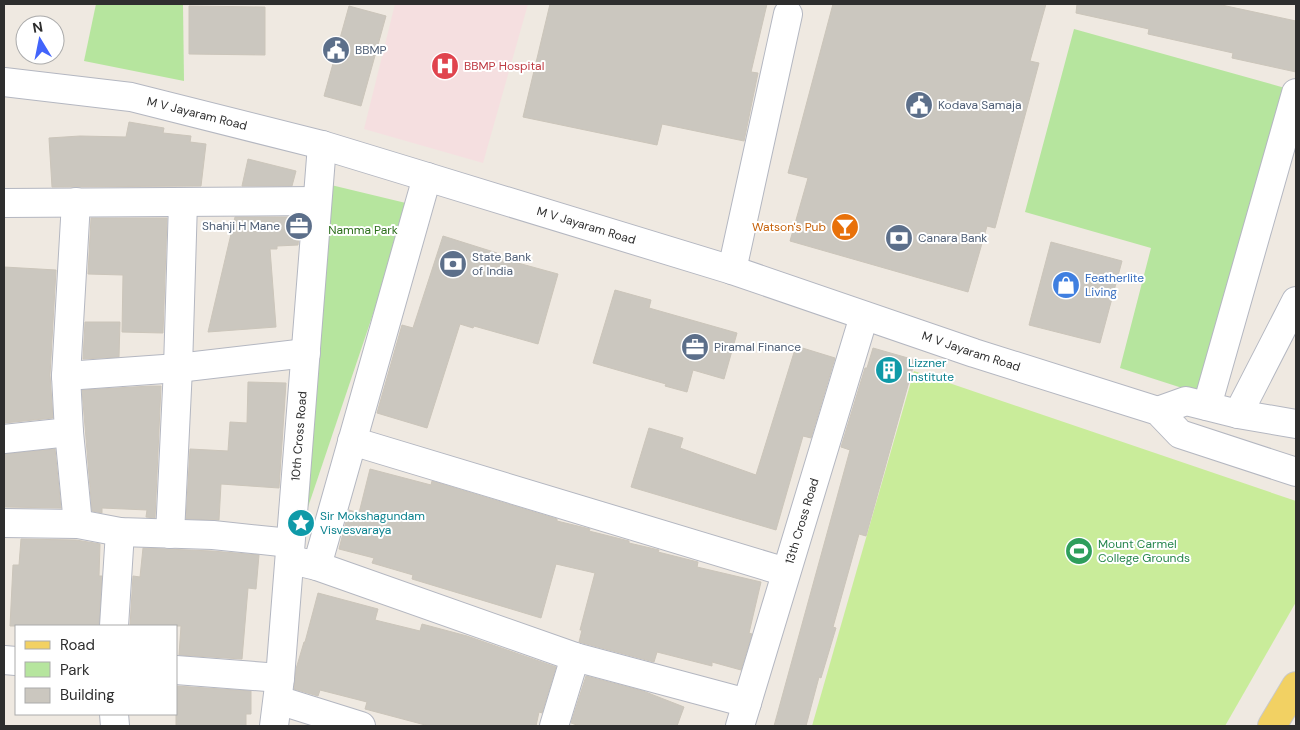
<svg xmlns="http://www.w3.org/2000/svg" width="1300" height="730" font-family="'DM Sans',sans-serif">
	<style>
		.medical { fill: #f5dfe0 }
		.green { fill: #b6e59e }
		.pitch { fill: #c9ec9a }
		.building { fill: #cbc7bf; stroke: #cbc5ba }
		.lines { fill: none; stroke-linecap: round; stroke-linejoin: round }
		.minor-casing { stroke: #b4b7c1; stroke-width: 30 }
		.tertiary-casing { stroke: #b4b7c1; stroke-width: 30 }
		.primary-casing { stroke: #c9c9c9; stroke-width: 30 }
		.minor { stroke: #fff; stroke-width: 28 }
		.tertiary { stroke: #fff; stroke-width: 28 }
		.primary { stroke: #f2d163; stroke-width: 28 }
		.labels { text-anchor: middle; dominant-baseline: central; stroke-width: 4; stroke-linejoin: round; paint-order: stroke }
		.service-label { font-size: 12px; fill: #4e5e75; stroke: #fff; text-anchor: start }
		.health-label { font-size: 12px; fill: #be3a42; stroke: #fff; text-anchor: start }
		.street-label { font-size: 12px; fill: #2e2e2e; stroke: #fff }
		.food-label { font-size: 12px; fill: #c56008; stroke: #fff; text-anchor: end }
		.park-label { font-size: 12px; fill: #2c6e1b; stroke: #fff }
		.shop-label { font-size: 12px; fill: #366cbe; stroke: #fff; text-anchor: start }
		.culture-label { font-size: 12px; fill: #0d838f; stroke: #fff; text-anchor: start }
		.leisure-label { font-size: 12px; fill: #27864d; stroke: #fff; text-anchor: start }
	</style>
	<rect width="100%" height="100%" fill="#efe9e1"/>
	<path class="medical" d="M395,4H528L483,163L364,129Z"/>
	<g class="green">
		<path d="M96,4H183L184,81L84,61Z"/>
		<path d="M1074,29L1285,88L1204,395L1120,368L1151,248L1025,212Z"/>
		<path d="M331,185L410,204L305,516Z"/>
	</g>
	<path class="pitch" d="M914,371L1296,501V602L1225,726H812Z"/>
	<g class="building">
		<path d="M550,4H767L751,72L758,73L744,141L662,124L657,145L523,117Z"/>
		<path d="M833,4H1046L1030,61L1039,63L995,228L987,226L968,292L790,241L808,178L788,173Z"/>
		<path d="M1077,4H1217L1296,21V72L1232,58L1233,53L1148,34L1149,29L1076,13Z"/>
		<path d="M189,6L265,7V55L189,54Z"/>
		<path d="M349,6L386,16L361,106L324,96Z"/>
		<path d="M129,122L164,128L163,133L191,136L190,142L206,144L201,186L52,187L49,138L80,136L126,137Z"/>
		<path d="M248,159L296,171L292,186H242Z"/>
		<path d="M235,217H301L298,245L277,246V249H270L276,327L208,332Z"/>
		<path d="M91,218H167L163,333L122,332L123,275L88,274Z"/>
		<path d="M443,236L497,253L496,257L558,274L538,344L474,326L473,328L460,324L427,428L377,413L402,325L413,328Z"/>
		<path d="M1051,242L1122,261L1100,343L1029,325Z"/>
		<path d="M4,267L56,270L50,375L53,418L4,423Z"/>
		<path d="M615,290L651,300L649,308L737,333L724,379L693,370L687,392L665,386L666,384L593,363Z"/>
		<path d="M85,322H120L119,357L83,359Z"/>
		<path d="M796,346L835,358L811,438L803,436L776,530L631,487L649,428L683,438L680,448L756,475Z"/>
		<path d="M873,348L915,360L866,536L859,534L833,627L836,628L821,678L819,677L806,726H774L850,450L841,447L865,368H867Z"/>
		<path d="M248,382L286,383L279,488L221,484L219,520L186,519L190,449L228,451L230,422L247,423Z"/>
		<path d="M151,386H161L155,518L146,517L147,510L102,508V513L92,511L82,390Z"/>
		<path d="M55,449L61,508L4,507V454Z"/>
		<path d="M370,469L431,485L432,481L557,519V521L590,529L589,531L629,541V543L659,550L658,552L698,562L697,567L761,582L749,633L752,634L741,670L712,662V666L657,652L654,662L579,642L582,630H580L595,573L556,564L541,618L412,579L413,575L372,563L374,558L339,549L349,510L359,513Z"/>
		<path d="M21,539L76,540L100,544L99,576H102L99,626H10L13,565H19Z"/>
		<path d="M143,548L212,551L259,555L256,589L248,588L242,659L179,655L181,626H130L133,576L140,577Z"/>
		<path d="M318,593L378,609L375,620L420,631L422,624L467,636L556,667L542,713L539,712L536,726H429L365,709L367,702L320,690L318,696L294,689L296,669L304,642H305Z"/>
		<path d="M586,676L643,691L684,707L677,726H580L571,723Z"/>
		<path d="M176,686L251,691V714H246V726H176Z"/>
	</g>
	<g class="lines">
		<g class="minor-casing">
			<g id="minor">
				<path d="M4,203L317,201"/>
				<path d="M732,270L788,14"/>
				<path d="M66,376L178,368L306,353"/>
				<path d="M1207,406L1296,93"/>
				<path d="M69,432L78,524"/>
				<path d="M4,439L69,432L66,376L76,202"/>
				<path d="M352,441L786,572"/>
				<path d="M4,523L78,524L120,532L213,535L290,543"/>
				<path d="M170,534L178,368L183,202"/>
				<path d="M300,562L317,566L427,177"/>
				<path d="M317,566L575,657L747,703"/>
				<path d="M114,626L120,532"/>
				<path d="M4,660L16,661"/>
				<path d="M176,670L280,678"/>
				<path d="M278,700L361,726"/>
				<path d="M114,714L115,726"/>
				<path id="s1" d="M274,726L280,678L322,145"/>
				<path d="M554,726L575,657"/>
				<path id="s2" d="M740,726L864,316"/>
			</g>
		</g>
		<g class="tertiary-casing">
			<g id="tertiary">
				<path id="s3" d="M4,82L131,97L322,145L427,177L732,270L974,353L1158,411L1180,434L1296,472"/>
				<path d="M1158,411L1186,401L1238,414L1296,424"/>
				<path d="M1238,414L1296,301"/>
			</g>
		</g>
		<g class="primary-casing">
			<path id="primary" d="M1272,726L1296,686"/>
		</g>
		<use href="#minor" class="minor"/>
		<use href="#tertiary" class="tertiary"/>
		<use href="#primary" class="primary"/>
	</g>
	<defs>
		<g id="civic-disc" transform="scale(1.4375)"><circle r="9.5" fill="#5c6f8a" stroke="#fff"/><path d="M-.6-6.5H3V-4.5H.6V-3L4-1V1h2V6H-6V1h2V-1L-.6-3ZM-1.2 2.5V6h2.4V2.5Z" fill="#fff"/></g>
		<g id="hospital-disc" transform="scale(1.4375)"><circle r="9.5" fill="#e0444e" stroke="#fff"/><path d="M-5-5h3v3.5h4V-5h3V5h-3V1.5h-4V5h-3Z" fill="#fff"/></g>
		<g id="office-disc" transform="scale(1.4375)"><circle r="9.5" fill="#5c6f8a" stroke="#fff"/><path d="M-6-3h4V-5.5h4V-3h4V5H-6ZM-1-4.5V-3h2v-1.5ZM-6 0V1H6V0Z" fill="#fff"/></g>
		<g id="bar-disc" transform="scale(1.4375)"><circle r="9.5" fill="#e8710a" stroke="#fff"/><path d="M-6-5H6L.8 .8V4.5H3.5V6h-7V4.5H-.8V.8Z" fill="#fff"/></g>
		<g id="bank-disc" transform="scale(1.4375)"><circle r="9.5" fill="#5c6f8a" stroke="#fff"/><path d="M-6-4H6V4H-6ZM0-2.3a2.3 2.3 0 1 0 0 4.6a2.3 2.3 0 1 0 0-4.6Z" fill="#fff"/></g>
		<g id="shop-disc" transform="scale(1.4375)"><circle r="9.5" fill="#3f7fe0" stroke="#fff"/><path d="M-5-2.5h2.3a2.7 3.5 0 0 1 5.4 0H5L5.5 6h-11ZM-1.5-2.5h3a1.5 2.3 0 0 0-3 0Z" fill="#fff"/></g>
		<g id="building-disc" transform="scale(1.4375)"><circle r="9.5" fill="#0f9aa8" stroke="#fff"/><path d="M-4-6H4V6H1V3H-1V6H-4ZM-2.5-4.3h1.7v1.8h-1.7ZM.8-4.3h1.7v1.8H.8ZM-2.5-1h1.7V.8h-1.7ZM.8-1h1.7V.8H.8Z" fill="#fff"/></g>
		<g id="sight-disc" transform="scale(1.4375)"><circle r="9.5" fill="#0f9aa8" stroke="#fff"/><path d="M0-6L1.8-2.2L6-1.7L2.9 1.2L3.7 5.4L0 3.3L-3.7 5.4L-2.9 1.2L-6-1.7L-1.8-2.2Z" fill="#fff"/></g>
		<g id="stadium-disc" transform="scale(1.4375)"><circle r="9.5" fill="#2e9e5b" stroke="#fff"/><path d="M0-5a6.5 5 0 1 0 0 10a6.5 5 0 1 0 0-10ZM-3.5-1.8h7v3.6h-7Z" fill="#fff"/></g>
	</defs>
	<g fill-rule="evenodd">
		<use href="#civic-disc" x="336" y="50"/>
		<use href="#hospital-disc" x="445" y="66"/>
		<use href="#civic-disc" x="919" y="105"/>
		<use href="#office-disc" x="299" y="226"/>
		<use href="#bar-disc" x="845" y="227"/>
		<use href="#bank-disc" x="899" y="238"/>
		<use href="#bank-disc" x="453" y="264"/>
		<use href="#shop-disc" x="1066" y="285"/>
		<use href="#office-disc" x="695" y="347"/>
		<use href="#building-disc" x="889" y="370"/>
		<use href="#sight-disc" x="301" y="523"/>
		<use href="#stadium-disc" x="1079" y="551"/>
	</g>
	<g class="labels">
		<g class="service-label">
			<text x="355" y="50">BBMP</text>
			<text x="938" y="105">Kodava Samaja</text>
			<text x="280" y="226" text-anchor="end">Shahji H Mane</text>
			<text x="918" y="238">Canara Bank</text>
			<text x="472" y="257">State Bank<tspan x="472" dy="14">of India</tspan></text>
			<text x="714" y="347">Piramal Finance</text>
		</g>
		<g class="health-label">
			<text x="464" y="66">BBMP Hospital</text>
		</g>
		<g class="street-label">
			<text stroke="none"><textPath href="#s3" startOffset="196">M V Jayaram Road</textPath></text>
			<text stroke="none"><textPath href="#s3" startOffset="601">M V Jayaram Road</textPath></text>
			<text stroke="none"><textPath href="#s3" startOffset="1006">M V Jayaram Road</textPath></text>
			<text stroke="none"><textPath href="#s1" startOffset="291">10th Cross Road</textPath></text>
			<text stroke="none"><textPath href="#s2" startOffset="214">13th Cross Road</textPath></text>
		</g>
		<g class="food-label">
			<text x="826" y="227">Watson's Pub</text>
		</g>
		<g class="park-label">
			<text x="363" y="230">Namma Park</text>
		</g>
		<g class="shop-label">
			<text x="1085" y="278">Featherlite<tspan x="1085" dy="14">Living</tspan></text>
		</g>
		<g class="culture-label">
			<text x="908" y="363">Lizzner<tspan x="908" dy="14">Institute</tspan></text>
			<text x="320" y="516">Sir Mokshagundam<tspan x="320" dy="14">Visvesvaraya</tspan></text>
		</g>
		<g class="leisure-label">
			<text x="1098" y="544">Mount Carmel<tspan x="1098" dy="14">College Grounds</tspan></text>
		</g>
	</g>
	<rect width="1300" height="730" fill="none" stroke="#2e2e2e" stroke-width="10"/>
	<rect x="15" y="625" width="162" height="90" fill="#ffffff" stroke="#ababab"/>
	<rect x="25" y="641" width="25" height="8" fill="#f2d163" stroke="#ababab"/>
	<text x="60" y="650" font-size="15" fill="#2e2e2e">Road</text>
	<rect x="25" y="662" width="25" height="15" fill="#b6e59e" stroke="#ababab"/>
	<text x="60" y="675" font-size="15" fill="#2e2e2e">Park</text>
	<rect x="25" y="688" width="25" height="15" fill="#cbc7bf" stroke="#ababab"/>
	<text x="60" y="700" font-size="15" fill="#2e2e2e">Building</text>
	<g transform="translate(40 40) rotate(350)"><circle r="24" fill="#ffffff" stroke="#ababab"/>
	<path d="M0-4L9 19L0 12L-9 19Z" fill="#4264fb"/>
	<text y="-8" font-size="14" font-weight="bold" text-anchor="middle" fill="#2e2e2e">N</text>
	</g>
</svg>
